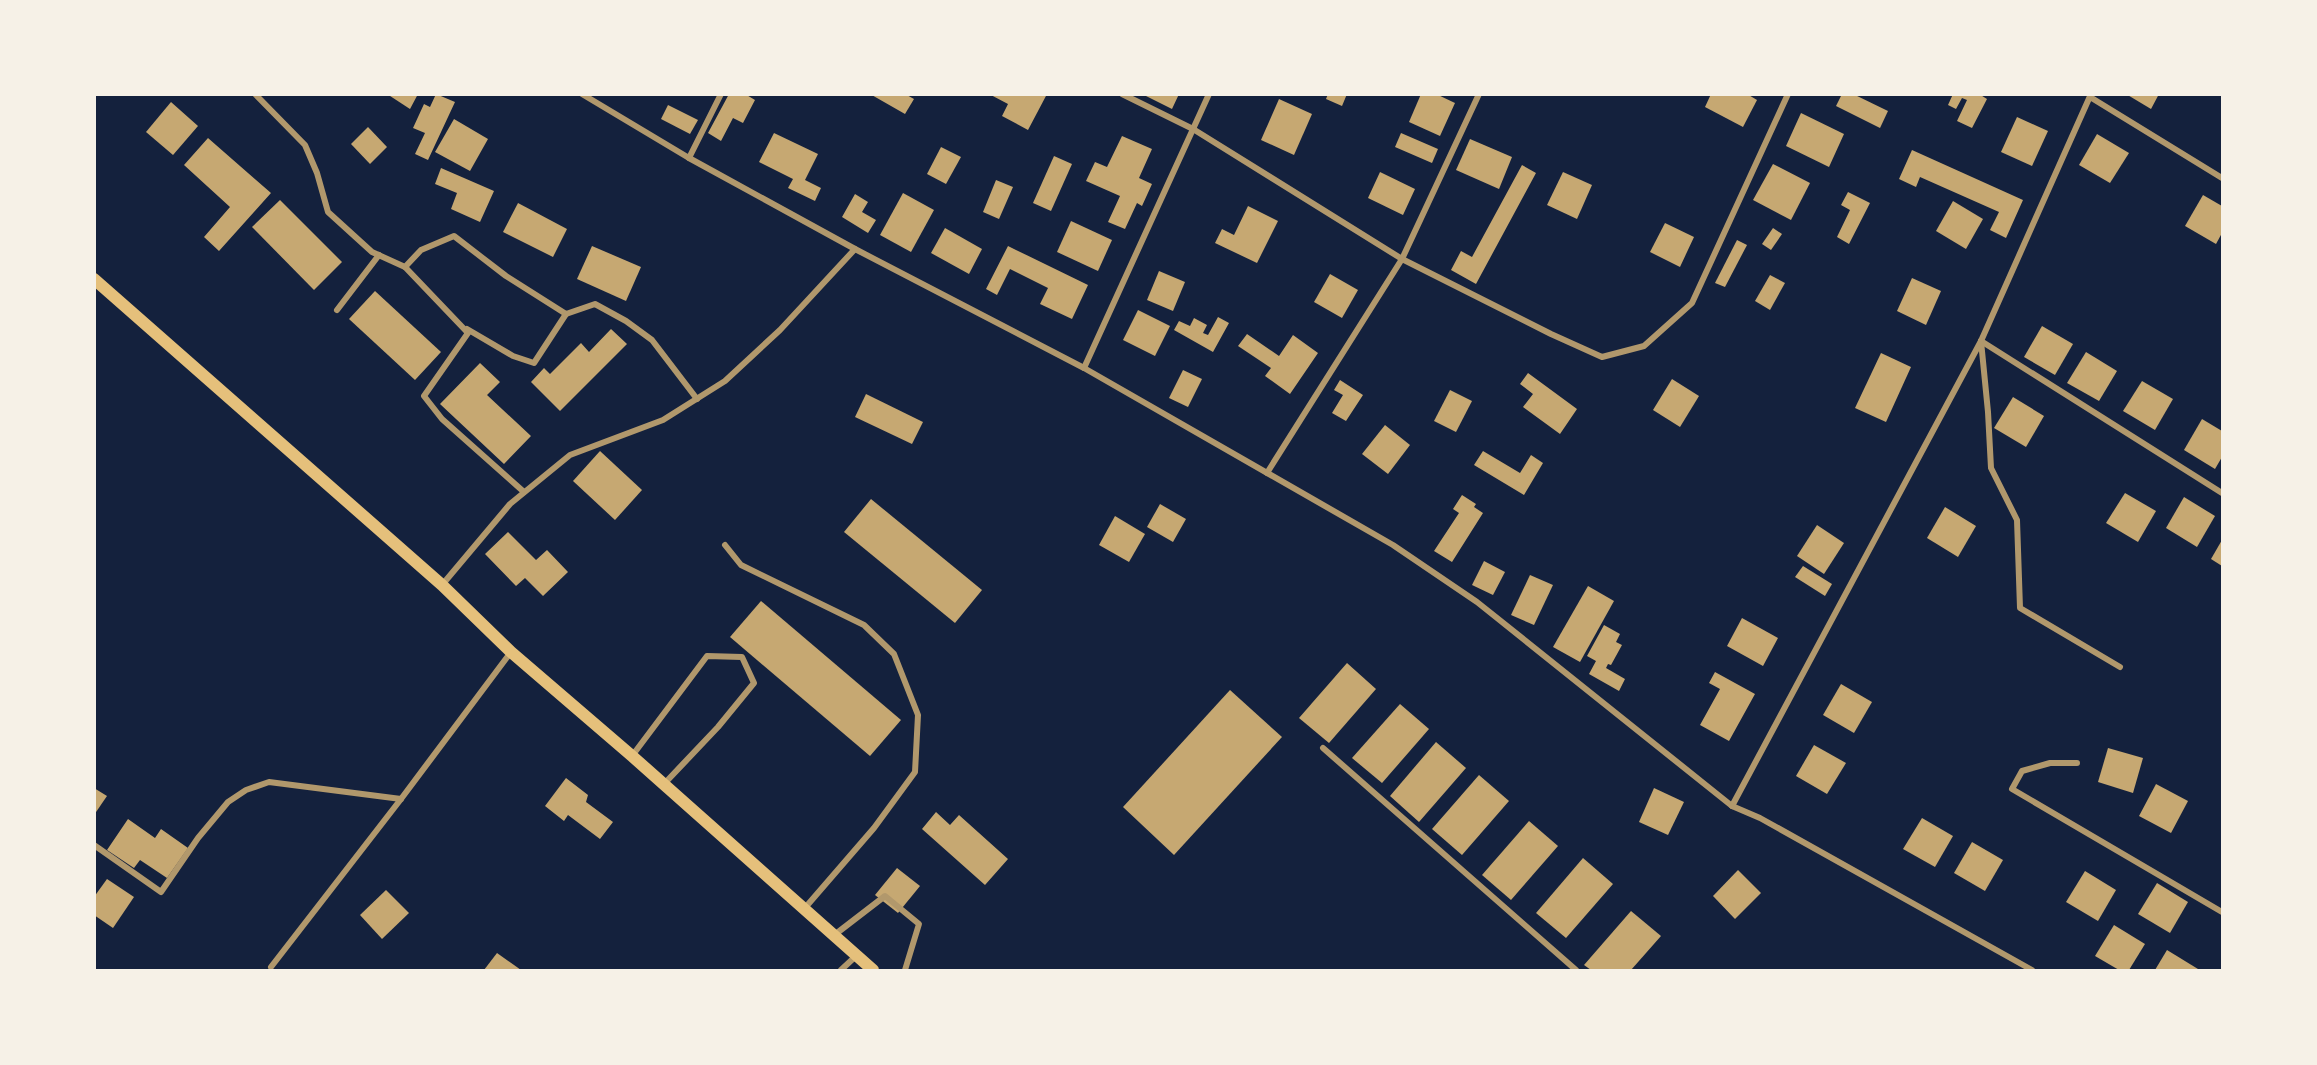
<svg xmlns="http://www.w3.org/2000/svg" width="2317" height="1065" font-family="Georgia,serif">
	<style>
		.building { fill: #c6a872 }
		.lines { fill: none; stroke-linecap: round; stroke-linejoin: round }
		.minor { stroke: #b1986c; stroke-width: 6 }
		.secondary { stroke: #e5c07b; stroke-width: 12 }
	</style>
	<rect width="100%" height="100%" fill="#14213d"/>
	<g class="building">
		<path d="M387,94H418L410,109Z"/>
		<path d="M436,94L455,102L428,160L415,154L425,133L413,128L424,104L430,107Z"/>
		<path d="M729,94H745L755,100L743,123L733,118L721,141L708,133Z"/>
		<path d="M870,94H905L914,99L905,114Z"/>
		<path d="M989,94H1047L1028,130L1002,116L1008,104Z"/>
		<path d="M1142,94H1179L1172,109Z"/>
		<path d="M1328,94H1347L1342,106L1326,99Z"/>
		<path d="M1421,94H1436L1455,103L1440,136L1409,122Z"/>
		<path d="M1711,94H1747L1757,100L1743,127L1705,107Z"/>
		<path d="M1842,94H1853L1888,111L1880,128L1836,106Z"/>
		<path d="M1953,94H1979L1987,99L1972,128L1957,121L1967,100L1962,98L1956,109L1948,105Z"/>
		<path d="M2126,94H2159L2151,109Z"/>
		<path d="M1279,99L1312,114L1294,155L1261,140Z"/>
		<path d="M171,102L198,126L173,155L146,132Z"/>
		<path d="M668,105L698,120L690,134L661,119Z"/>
		<path d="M1801,113L1844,134L1829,167L1786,146Z"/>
		<path d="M2017,117L2048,131L2032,166L2001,152Z"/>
		<path d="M454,119L488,139L470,171L435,152Z"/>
		<path d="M368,127L387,147L370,164L351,144Z"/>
		<path d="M774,133L818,154L805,180L821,188L815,201L788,188L793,179L759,162Z"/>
		<path d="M1401,133L1438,149L1432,163L1395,147Z"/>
		<path d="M2097,134L2129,153L2110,183L2079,165Z"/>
		<path d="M1122,136L1152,149L1139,178L1152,184L1142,206L1137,203L1125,229L1108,222L1120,196L1086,181L1095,162L1107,167Z"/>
		<path d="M208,138L271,193L219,251L204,237L230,207L184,165Z"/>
		<path d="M1470,139L1512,157L1499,189L1456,170Z"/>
		<path d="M941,147L961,157L946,184L927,174Z"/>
		<path d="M1912,150L2023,200L2006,238L1990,230L1999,212L1920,177L1916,187L1899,179Z"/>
		<path d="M1054,156L1072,164L1051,211L1033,203Z"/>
		<path d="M1773,164L1810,183L1791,220L1753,200Z"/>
		<path d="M1522,165L1536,173L1476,284L1451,270L1461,251L1472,257Z"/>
		<path d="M441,168L494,191L480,222L451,209L457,193L435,184Z"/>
		<path d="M1380,172L1415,189L1403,215L1368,198Z"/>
		<path d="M1563,172L1592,185L1577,219L1547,205Z"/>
		<path d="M996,180L1013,187L999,219L983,212Z"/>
		<path d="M1848,192L1870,203L1849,244L1837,237L1850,210L1841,205Z"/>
		<path d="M903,193L934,210L911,252L880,235Z"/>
		<path d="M855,194L868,202L862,212L876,220L868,233L842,217Z"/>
		<path d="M2203,195L2222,206V233L2216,244L2185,226Z"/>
		<path d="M280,200L342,262L314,290L252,227Z"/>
		<path d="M1953,201L1983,219L1966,249L1936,231Z"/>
		<path d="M518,203L567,229L553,257L503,232Z"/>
		<path d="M1248,206L1278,221L1257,263L1215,243L1222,229L1234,235Z"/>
		<path d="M1071,221L1112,240L1098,271L1057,252Z"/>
		<path d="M1665,223L1694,237L1680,267L1650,252Z"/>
		<path d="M945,228L982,249L969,274L931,253Z"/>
		<path d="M1773,228L1782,234L1771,250L1762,244Z"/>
		<path d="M1737,240L1747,245L1725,287L1715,283Z"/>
		<path d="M592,246L641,267L626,301L577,279Z"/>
		<path d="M1008,246L1088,285L1072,319L1040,304L1048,288L1010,269L997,295L986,289Z"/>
		<path d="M1159,271L1185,282L1173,311L1147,300Z"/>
		<path d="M1330,274L1358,290L1342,318L1314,302Z"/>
		<path d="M1770,275L1785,283L1770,310L1755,301Z"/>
		<path d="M1912,278L1941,291L1926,325L1897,311Z"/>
		<path d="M375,291L441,352L415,380L349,319Z"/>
		<path d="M1138,310L1170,326L1155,356L1123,340Z"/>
		<path d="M1218,317L1229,323L1213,352L1174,330L1179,321L1190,326L1194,318L1207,325L1203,333L1208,335Z"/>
		<path d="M2042,326L2073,344L2055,375L2024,357Z"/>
		<path d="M611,329L627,344L560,411L531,382L544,368L550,374L581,343L589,352Z"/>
		<path d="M1247,334L1279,356L1293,335L1318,353L1290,394L1265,376L1271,368L1238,346Z"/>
		<path d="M2086,352L2117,371L2099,401L2067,383Z"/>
		<path d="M1881,353L1911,367L1886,422L1855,408Z"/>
		<path d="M480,363L500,382L487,395L531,436L504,464L440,404Z"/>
		<path d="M1183,370L1202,379L1188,407L1169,398Z"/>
		<path d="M1528,373L1577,409L1560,434L1523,407L1533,394L1520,384Z"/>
		<path d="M1672,379L1699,396L1680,427L1653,410Z"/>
		<path d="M1340,380L1363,395L1346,421L1332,413L1343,395L1334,390Z"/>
		<path d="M2142,381L2173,399L2155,430L2123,411Z"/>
		<path d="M1450,390L1472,401L1456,432L1434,421Z"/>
		<path d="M866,394L923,422L912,444L855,417Z"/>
		<path d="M2013,397L2044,416L2026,447L1994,428Z"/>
		<path d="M2202,419L2222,431V457L2215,469L2184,450Z"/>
		<path d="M1385,425L1410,445L1388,474L1362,454Z"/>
		<path d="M600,451L642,490L615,520L573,481Z"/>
		<path d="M1483,451L1520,473L1531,455L1543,463L1524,495L1474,465Z"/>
		<path d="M2125,493L2156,511L2138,542L2106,523Z"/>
		<path d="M1462,495L1476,504L1474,507L1483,513L1452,562L1434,551L1459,513L1453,509Z"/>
		<path d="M2184,497L2215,516L2197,547L2166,528Z"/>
		<path d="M871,499L982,590L955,623L844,532Z"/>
		<path d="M1160,504L1186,519L1173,542L1147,527Z"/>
		<path d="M1945,507L1976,526L1958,557L1927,538Z"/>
		<path d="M1115,516L1145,534L1129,562L1099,545Z"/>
		<path d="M1817,525L1844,543L1824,574L1797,556Z"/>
		<path d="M508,532L536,560L547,550L568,572L543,596L525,578L516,586L485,554Z"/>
		<path d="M2222,540V566L2211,559Z"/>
		<path d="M1484,561L1505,572L1493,595L1472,585Z"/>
		<path d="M1803,566L1832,584L1825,596L1795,577Z"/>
		<path d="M1530,575L1553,585L1534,625L1511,615Z"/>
		<path d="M1588,586L1614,601L1580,662L1553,647Z"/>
		<path d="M761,601L901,720L870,756L730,637Z"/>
		<path d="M1742,618L1778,638L1763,666L1727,646Z"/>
		<path d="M1604,625L1620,634L1616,642L1622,645L1611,665L1608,664L1606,668L1625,679L1619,691L1589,674L1596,661L1587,656Z"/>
		<path d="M1347,663L1376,689L1329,743L1299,718Z"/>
		<path d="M1715,672L1755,694L1729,741L1700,725L1720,689L1709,683Z"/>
		<path d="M1841,684L1872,702L1854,733L1823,715Z"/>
		<path d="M1230,690L1282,737L1174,855L1123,807Z"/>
		<path d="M1400,704L1429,729L1382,783L1352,758Z"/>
		<path d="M1436,742L1466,768L1419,822L1390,796Z"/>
		<path d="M1814,745L1846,763L1827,794L1796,776Z"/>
		<path d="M2108,748L2143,758L2133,793L2098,782Z"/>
		<path d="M1479,775L1509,801L1462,855L1432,829Z"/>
		<path d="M566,778L588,795L586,802L613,822L600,839L568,815L564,821L545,806Z"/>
		<path d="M2156,784L2188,801L2171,833L2139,816Z"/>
		<path d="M94,788L107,796L94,815Z"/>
		<path d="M1654,788L1684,802L1668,835L1639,822Z"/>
		<path d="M936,812L950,825L959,815L1008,859L985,885L922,829Z"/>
		<path d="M1922,818L1953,836L1935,867L1903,849Z"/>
		<path d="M128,819L155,838L161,829L188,848L167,878L140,860L134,868L107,850Z"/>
		<path d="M1529,821L1558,846L1511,900L1482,875Z"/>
		<path d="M1972,842L2003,860L1985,891L1954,873Z"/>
		<path d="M1583,858L1613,884L1566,938L1536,913Z"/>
		<path d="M897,868L920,886L898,913L875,895Z"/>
		<path d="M1738,870L1761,893L1735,919L1713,896Z"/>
		<path d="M2085,871L2116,890L2098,921L2066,902Z"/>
		<path d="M107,879L134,897L113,928L94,915V897Z"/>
		<path d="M2157,883L2188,902L2170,933L2138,914Z"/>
		<path d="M386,890L409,913L382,939L360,915Z"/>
		<path d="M1631,911L1661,936L1631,970H1591L1584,965Z"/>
		<path d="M2114,925L2145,944L2129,970H2119L2095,956Z"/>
		<path d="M2167,950L2198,969L2197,970H2155Z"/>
		<path d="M497,953L521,970H484Z"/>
	</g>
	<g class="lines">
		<g class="minor">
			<path d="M255,94L305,145L317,173L328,212L372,252L405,267L421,250L454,236L506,276L566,314L595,304L626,321L652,340L697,399"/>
			<path d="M582,94L689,158L855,249L1084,368L1393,545L1477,602L1732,806L1760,818L2032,970"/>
			<path d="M1122,94L1193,129L1402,259L1551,334L1602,357L1644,346L1692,303L1788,94"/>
			<path d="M2090,97L2222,178"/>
			<path d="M689,158L721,94"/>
			<path d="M405,267L468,333L424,396L442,419L524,492"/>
			<path d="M337,310L379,255"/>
			<path d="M467,329L513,356L534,363L566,314"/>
			<path d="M1981,341L1988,412L1991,468L2017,520L2020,608L2120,667"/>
			<path d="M1981,341L2222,493"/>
			<path d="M1084,368L1209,94"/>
			<path d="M1267,473L1402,259L1479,94"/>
			<path d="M725,545L741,565L864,625L894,654L918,715L915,772L874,828L804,909"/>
			<path d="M442,585L510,504L570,455L663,420L725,381L780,330L855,249"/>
			<path d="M1323,748L1576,970"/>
			<path d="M632,756L707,656L742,657L754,683L718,727L664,784"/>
			<path d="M2077,763H2050L2022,771L2012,789L2222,912"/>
			<path d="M1732,806L1981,341L2091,94"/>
			<path d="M94,845L161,892L198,838L228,802L246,790L269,782L401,799"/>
			<path d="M833,936L885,896L919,924L905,970"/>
			<path d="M271,967L401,799L511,652"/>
			<path d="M841,970L856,956"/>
		</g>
		<path class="secondary" d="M94,279L442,585L511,652L632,756L873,970"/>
	</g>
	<rect width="2317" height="1065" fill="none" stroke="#f6f1e7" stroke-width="192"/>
</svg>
